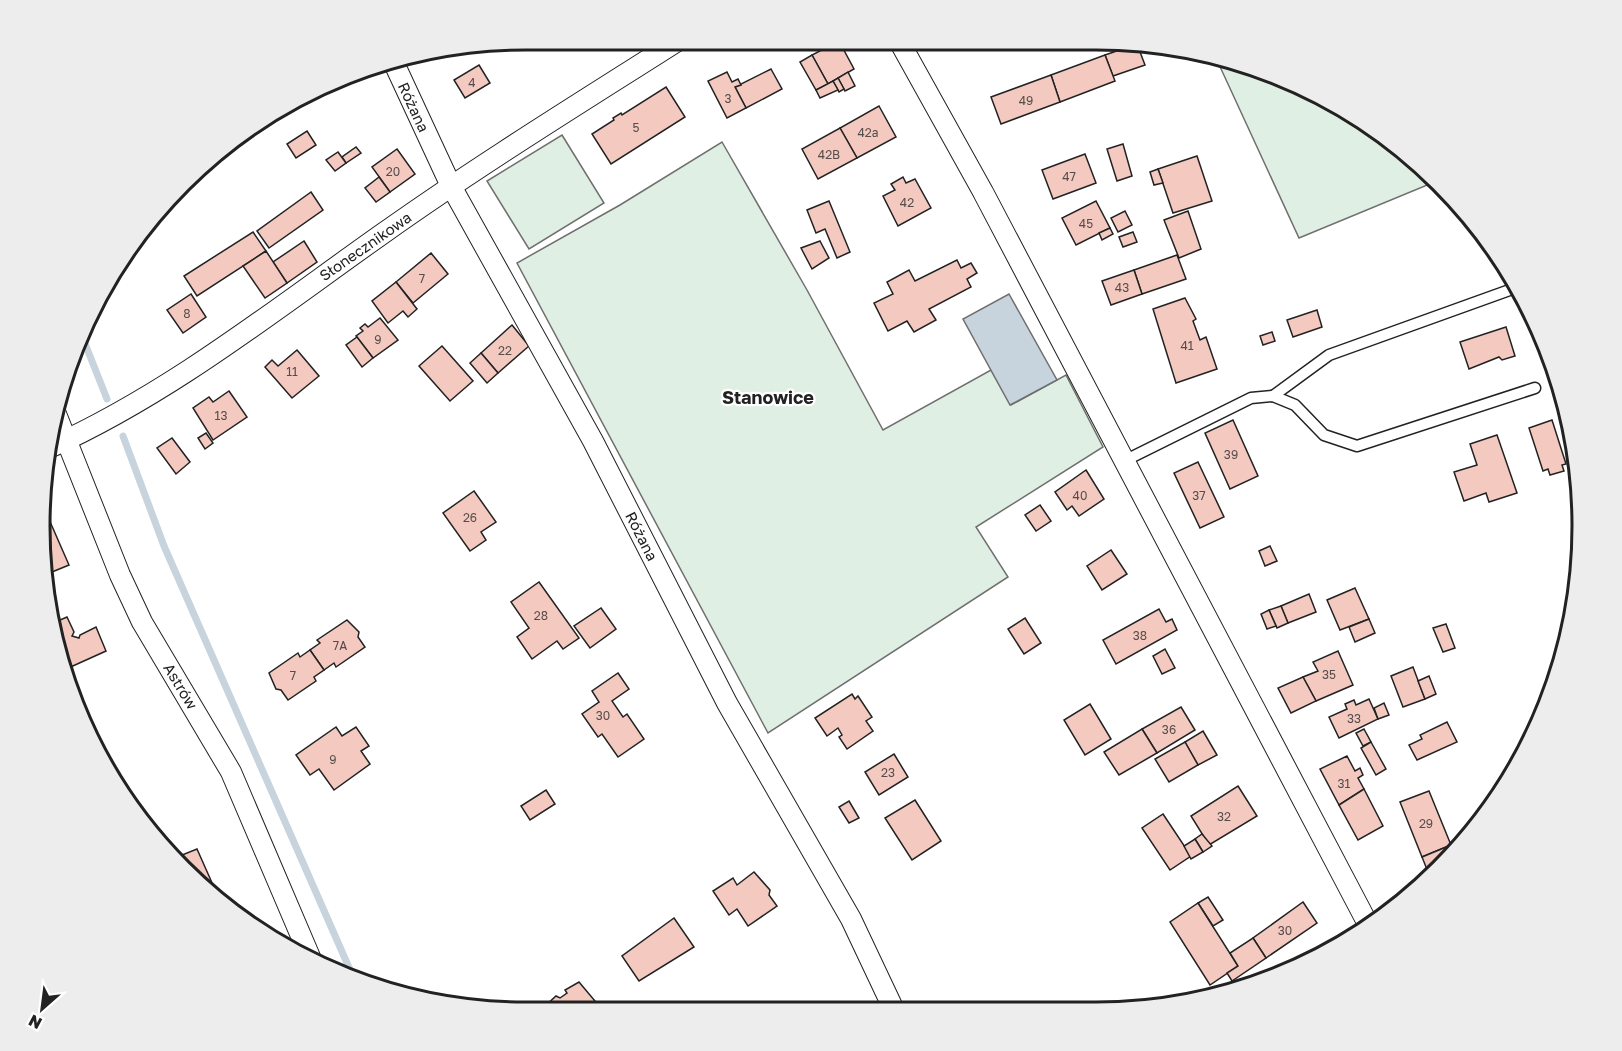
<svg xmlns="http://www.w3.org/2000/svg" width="1622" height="1051" font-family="'Golos Text',sans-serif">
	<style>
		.green { fill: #e0efe3; stroke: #6f6f6f; stroke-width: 1.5 }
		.water { fill: #c7d3dd; stroke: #6f6f6f; stroke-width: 1.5 }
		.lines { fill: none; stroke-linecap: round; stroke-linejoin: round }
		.stream { stroke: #c7d3dd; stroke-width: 7 }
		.building { fill: #f3c9c0; stroke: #222; stroke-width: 1.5 }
		.lane-casing { stroke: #222; stroke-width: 13 }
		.street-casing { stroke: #222; stroke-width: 22 }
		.lane { stroke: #fff; stroke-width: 10 }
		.street { stroke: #fff; stroke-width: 20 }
		.labels { text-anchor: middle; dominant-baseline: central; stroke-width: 4.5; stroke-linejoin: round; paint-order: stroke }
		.number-label { font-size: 12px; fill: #564c4a }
		.street-label { font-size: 15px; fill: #222; stroke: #fff }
		.quarter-label { font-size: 18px; font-weight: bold; fill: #222; stroke: #fff }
		.rim { fill: none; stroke: #222; stroke-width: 3 }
	</style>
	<rect width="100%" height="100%" fill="#fff"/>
	<g class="green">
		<path d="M1216,58L1283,76L1417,160L1437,181L1299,238Z"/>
		<path d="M562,135L604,203L529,249L487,181Z"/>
		<path d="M722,142L807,290L883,430L991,370L1011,405L1066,375L1103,447L976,527L1008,577L768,733L517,263L620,205Z"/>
	</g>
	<path class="water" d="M1009,294L1057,380L1010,405L963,319Z"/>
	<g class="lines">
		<g class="stream">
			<path d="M82,336L107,399"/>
			<path d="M123,436L164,546L354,979"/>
		</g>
	</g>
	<g class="building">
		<path d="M839,41L854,69L828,84L812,55Z"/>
		<path d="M1142,43H1160L1163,44L1145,51Z"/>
		<path d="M1137,44L1145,65L1113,76L1105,55Z"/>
		<path d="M812,55L828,84L816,90L800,62Z"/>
		<path d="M1105,55L1115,81L1060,102L1051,75Z"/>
		<path d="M479,65L490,83L465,98L454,80Z"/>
		<path d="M771,69L782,89L746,108L735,87Z"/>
		<path d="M727,72L732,82L738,79L741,85L735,87L746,108L727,118L708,81Z"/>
		<path d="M848,72L855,86L845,91L838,78Z"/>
		<path d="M1051,75L1060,102L1001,124L991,97Z"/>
		<path d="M838,78L844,89L839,92L833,81Z"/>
		<path d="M833,81L838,90L820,98L816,90Z"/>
		<path d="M666,87L685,117L611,164L592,134L614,120L613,118L621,113L622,115Z"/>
		<path d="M879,106L896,137L857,158L840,128Z"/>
		<path d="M840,128L857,158L818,179L802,149Z"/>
		<path d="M307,131L316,145L296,158L287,144Z"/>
		<path d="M1123,144L1132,176L1117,181L1107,149Z"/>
		<path d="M356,147L361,153L346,163L342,157Z"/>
		<path d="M397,149L415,174L390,192L372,167Z"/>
		<path d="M338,152L346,163L335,171L326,160Z"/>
		<path d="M1085,154L1096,183L1053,199L1042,170Z"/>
		<path d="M1197,156L1212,201L1173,213L1158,169Z"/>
		<path d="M1158,169L1163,183L1154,185L1150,172Z"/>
		<path d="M379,177L390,192L376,202L365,188Z"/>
		<path d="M903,177L906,183L915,179L931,208L898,226L883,196L895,190L891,184Z"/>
		<path d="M311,192L323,210L269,248L257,231Z"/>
		<path d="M829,201L850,252L837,258L825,229L816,233L807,210Z"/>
		<path d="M1096,201L1110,228L1076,245L1062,218Z"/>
		<path d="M1125,211L1132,225L1118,232L1111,218Z"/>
		<path d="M1188,211L1201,249L1179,258L1164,220Z"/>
		<path d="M1110,228L1113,234L1102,240L1099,233Z"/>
		<path d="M253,232L266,251L197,296L184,276Z"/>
		<path d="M1133,232L1137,242L1123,247L1119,237Z"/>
		<path d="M304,241L317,262L287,283L273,262Z"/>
		<path d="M820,241L829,258L812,269L801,248Z"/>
		<path d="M266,251L287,283L265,298L243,266Z"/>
		<path d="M431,253L448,274L413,303L396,282Z"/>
		<path d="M1177,255L1186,279L1142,294L1134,270Z"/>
		<path d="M957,260L961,268L971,263L977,273L967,279L971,287L929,309L936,320L914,332L907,321L888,331L874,303L893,294L887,282L909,270L915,281Z"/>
		<path d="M1134,270L1142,294L1111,305L1102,281Z"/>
		<path d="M396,282L417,309L408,317L403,311L388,323L372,301Z"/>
		<path d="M191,294L206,317L183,333L167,310Z"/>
		<path d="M1185,298L1196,319L1193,321L1200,340L1206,337L1217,369L1176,383L1153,309Z"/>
		<path d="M1317,310L1322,327L1293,337L1287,320Z"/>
		<path d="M380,318L398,340L373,358L356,336L363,331L360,328L365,324L368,327Z"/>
		<path d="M512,325L529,346L498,373L481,353Z"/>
		<path d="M1506,327L1515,356L1502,360L1499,357L1469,369L1460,342Z"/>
		<path d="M1272,332L1275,341L1263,345L1260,336Z"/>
		<path d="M357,337L373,358L362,367L346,345Z"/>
		<path d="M442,346L473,381L450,401L419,366Z"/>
		<path d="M297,350L319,376L292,398L265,367L272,360L278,366Z"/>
		<path d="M481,353L498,373L487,383L470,363Z"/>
		<path d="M229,391L247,417L213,440L193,408L209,397L213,402Z"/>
		<path d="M1233,420L1258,476L1230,489L1205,433Z"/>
		<path d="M1552,420L1566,464L1562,465L1564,471L1550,475L1548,469L1543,471L1529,428Z"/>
		<path d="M206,433L213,443L205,449L198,438Z"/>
		<path d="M1497,435L1517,493L1489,502L1486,493L1464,501L1454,472L1477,465L1470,444Z"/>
		<path d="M172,438L190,462L176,474L157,448Z"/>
		<path d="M1198,462L1224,517L1200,528L1174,473Z"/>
		<path d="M1086,470L1104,499L1079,516L1072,506L1067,510L1055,492Z"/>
		<path d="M474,491L496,522L481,532L486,540L470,551L443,513Z"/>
		<path d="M1040,505L1051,521L1036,531L1025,515Z"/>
		<path d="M48,517L69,565L52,572L46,559L43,520Z"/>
		<path d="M1270,546L1277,561L1265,566L1259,551Z"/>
		<path d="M1111,550L1127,574L1102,590L1087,566Z"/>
		<path d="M539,582L579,638L563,649L557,641L532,659L517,637L529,628L511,602Z"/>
		<path d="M1355,588L1369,619L1340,630L1327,600Z"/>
		<path d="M1309,594L1316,612L1288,623L1281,606Z"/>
		<path d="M1281,606L1288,623L1277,628L1269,610Z"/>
		<path d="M601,608L616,629L590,648L574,626Z"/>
		<path d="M1159,609L1166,622L1172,619L1177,630L1116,664L1103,640Z"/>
		<path d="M1269,610L1276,626L1267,629L1261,614Z"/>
		<path d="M67,617L74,632L72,636L79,638L80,635L96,627L106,651L64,670L55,651L53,623Z"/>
		<path d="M1025,618L1041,643L1024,654L1008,629Z"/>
		<path d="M1369,619L1375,633L1355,642L1349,627Z"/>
		<path d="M347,620L359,632L358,637L365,647L336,667L334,663L324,670L310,650L320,643L317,640Z"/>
		<path d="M1446,624L1455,648L1443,652L1433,628Z"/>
		<path d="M1165,649L1175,668L1162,674L1153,656Z"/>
		<path d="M310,650L324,670L314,677L316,681L288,700L281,690L276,689L269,673L298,653L300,657Z"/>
		<path d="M1338,651L1353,685L1316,701L1303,677L1318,671L1313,662Z"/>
		<path d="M1413,667L1425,699L1403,707L1391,676Z"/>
		<path d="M618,673L629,689L612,701L623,717L627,714L644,739L618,757L602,734L598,737L582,714L599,702L592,691Z"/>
		<path d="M1429,676L1436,694L1425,699L1418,681Z"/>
		<path d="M1303,677L1316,701L1291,713L1278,688Z"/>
		<path d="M852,694L855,699L858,696L872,717L866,721L873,731L847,749L839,737L842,735L838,728L827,736L815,718Z"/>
		<path d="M1369,699L1378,719L1339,738L1329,717L1347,709L1345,704L1354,700L1356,705Z"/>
		<path d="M1384,703L1389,715L1378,719L1374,708Z"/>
		<path d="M1090,704L1111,739L1085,755L1064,720Z"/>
		<path d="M1181,707L1195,730L1157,753L1142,729Z"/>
		<path d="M1447,722L1457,742L1417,760L1409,745L1422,739L1420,735Z"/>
		<path d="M336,727L342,736L356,727L369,746L361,751L370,764L334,790L319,769L310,775L296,755Z"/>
		<path d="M1142,729L1157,753L1119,775L1104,752Z"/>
		<path d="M1364,729L1371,742L1363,746L1356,733Z"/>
		<path d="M1203,731L1217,755L1198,765L1185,742Z"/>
		<path d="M1185,742L1198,765L1169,782L1155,759Z"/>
		<path d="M1371,742L1386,769L1376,775L1361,748Z"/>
		<path d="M894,754L908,777L879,795L865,772Z"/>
		<path d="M1347,756L1355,771L1360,768L1363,775L1358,778L1364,789L1339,805L1320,769Z"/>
		<path d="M1238,786L1257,816L1209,845L1191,816Z"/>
		<path d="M1364,789L1383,826L1358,840L1339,805Z"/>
		<path d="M546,790L555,804L530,820L521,806Z"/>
		<path d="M1429,791L1451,845L1422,857L1400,802Z"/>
		<path d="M915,800L941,841L912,860L885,818Z"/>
		<path d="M849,801L859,818L849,823L839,807Z"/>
		<path d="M1163,814L1191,856L1170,870L1142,828Z"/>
		<path d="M1202,834L1212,846L1203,852L1195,839Z"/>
		<path d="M1195,839L1203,852L1191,859L1184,846Z"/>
		<path d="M1451,845L1455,853L1430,877L1422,857Z"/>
		<path d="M197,849L213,885L203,889L177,857Z"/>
		<path d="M754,872L770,890L769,895L777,906L748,926L737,909L729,915L713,891L733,878L737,885Z"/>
		<path d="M1208,897L1223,920L1213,926L1198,903Z"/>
		<path d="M1303,902L1317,923L1266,958L1253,938Z"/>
		<path d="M1198,903L1238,966L1210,985L1170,922Z"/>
		<path d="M674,918L694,947L639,981L622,956Z"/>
		<path d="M1253,938L1266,958L1232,981L1227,973L1238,966L1230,953Z"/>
		<path d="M579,982L595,1001L593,1004L596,1009L543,1008L556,996L560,998L567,993L565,990Z"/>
	</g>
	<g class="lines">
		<g class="lane-casing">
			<g id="lane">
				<path d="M1273,396L1329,355L1518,287"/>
				<path d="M1124,461L1251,398L1273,396L1295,405L1324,435L1357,446L1535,388"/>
			</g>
		</g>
		<g class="street-casing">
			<g id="street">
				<path d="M899,41L983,192L1369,926"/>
				<path d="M393,61L451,186L593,441L727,703L851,919L894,1010"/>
				<path d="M56,414L120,575L142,622L231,772L310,957"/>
				<path d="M49,448C171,393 277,308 385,232C481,164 580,103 679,40"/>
			</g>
		</g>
		<use href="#lane" class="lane"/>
		<use href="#street" class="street"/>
	</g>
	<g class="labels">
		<g class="number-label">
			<text x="472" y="82">4</text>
			<text x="728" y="98">3</text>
			<text x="1026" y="100">49</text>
			<text x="636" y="127">5</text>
			<text x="868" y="132">42a</text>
			<text x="829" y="154">42B</text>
			<text x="393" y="171">20</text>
			<text x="1069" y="176">47</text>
			<text x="907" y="202">42</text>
			<text x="1086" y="223">45</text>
			<text x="422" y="278">7</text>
			<text x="1122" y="287">43</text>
			<text x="187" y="313">8</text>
			<text x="378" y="339">9</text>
			<text x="1187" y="345">41</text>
			<text x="505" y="350">22</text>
			<text x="292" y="371">11</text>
			<text x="221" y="415">13</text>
			<text x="1231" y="454">39</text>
			<text x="1080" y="495">40</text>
			<text x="1199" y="495">37</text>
			<text x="470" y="517">26</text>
			<text x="541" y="615">28</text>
			<text x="1140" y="635">38</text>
			<text x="340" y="645">7A</text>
			<text x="1329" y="674">35</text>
			<text x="293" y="675">7</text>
			<text x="603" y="715">30</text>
			<text x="1354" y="718">33</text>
			<text x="1169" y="729">36</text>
			<text x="333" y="759">9</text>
			<text x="888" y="772">23</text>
			<text x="1344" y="783">31</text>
			<text x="1224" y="816">32</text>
			<text x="1426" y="823">29</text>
			<text x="1285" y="930">30</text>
		</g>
		<g class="street-label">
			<text transform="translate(414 107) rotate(65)">Różana</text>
			<text transform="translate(365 246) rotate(-35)">Słonecznikowa</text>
			<text transform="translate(642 536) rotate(63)">Różana</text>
			<text transform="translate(181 686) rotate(59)">Astrów</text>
		</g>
		<g class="quarter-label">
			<text x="768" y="397">Stanowice</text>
		</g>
	</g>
	<path d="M0 0H1622V1051H0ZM526 50H1096A476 476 0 0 1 1572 526V526A476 476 0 0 1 1096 1002H526A476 476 0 0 1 50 526V526A476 476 0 0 1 526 50Z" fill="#ededed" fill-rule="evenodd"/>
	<path class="rim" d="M526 50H1096A476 476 0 0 1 1572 526V526A476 476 0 0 1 1096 1002H526A476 476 0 0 1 50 526V526A476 476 0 0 1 526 50Z"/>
	<g transform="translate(42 1009) rotate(208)" stroke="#ffffff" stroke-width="4.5" paint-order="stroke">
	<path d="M0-4.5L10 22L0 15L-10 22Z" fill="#222222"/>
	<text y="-9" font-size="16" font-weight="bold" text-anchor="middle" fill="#222222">N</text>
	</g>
</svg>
